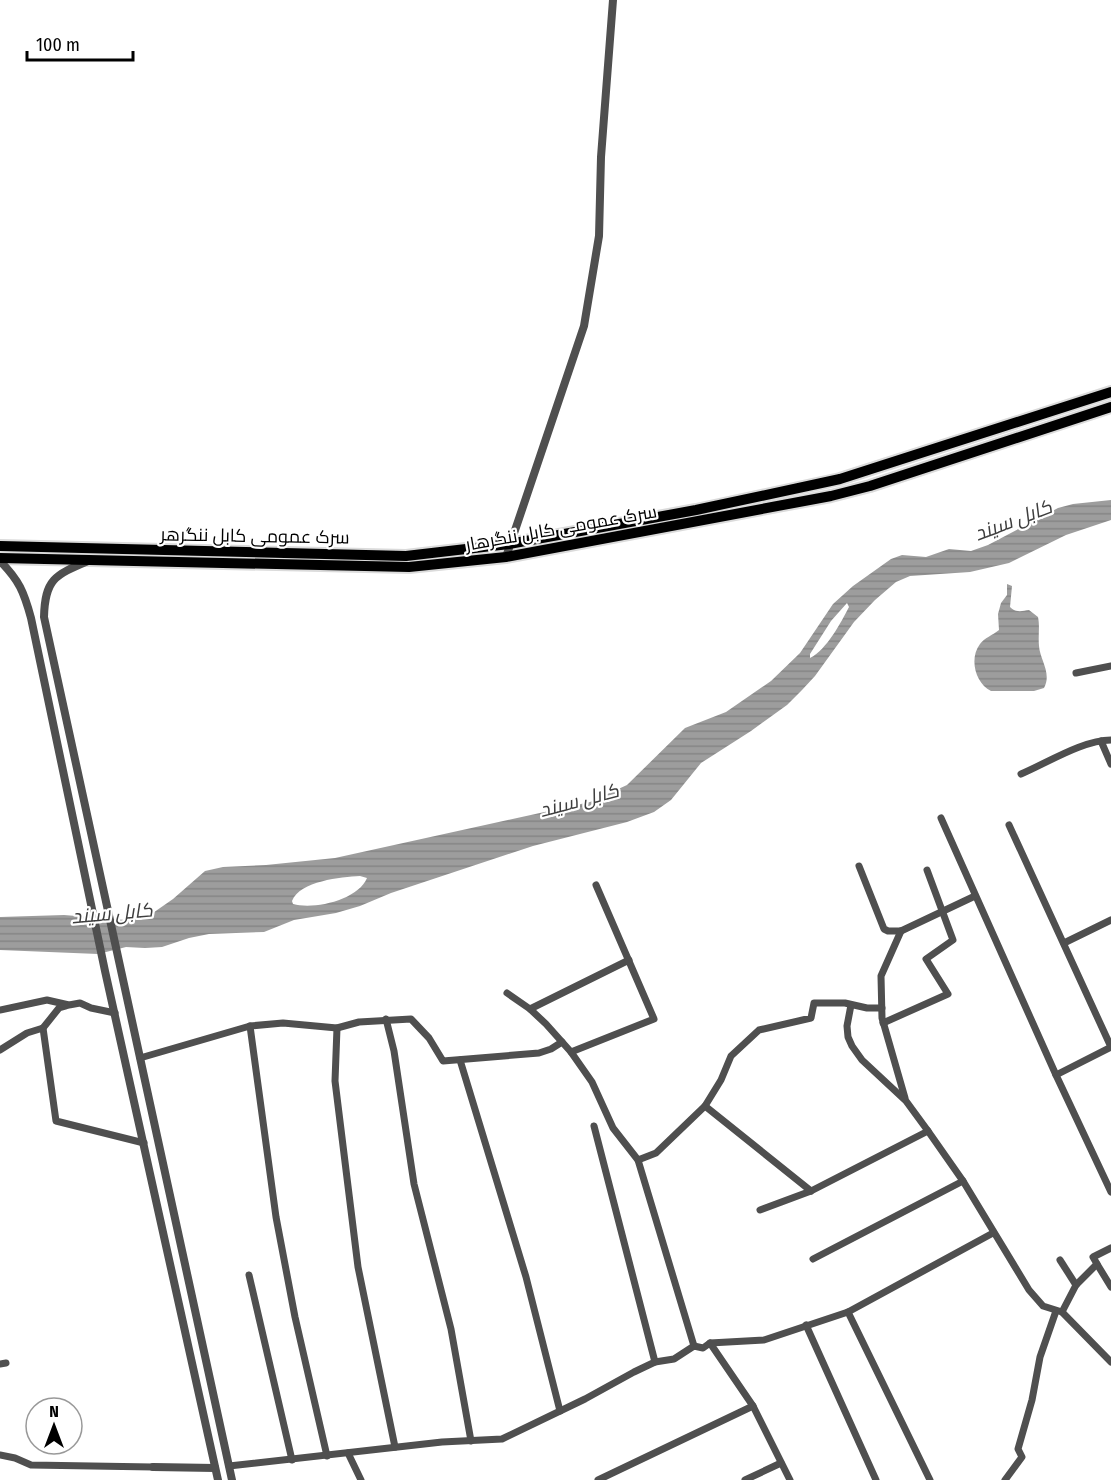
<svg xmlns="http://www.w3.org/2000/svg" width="1111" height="1480" font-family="'Fira Sans Condensed',Cairo,sans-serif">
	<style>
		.water { fill: url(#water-rules); fill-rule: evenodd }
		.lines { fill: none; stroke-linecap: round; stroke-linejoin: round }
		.trunk-casing { stroke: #dbdbdb; stroke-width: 14 }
		.minor { stroke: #4f4f4f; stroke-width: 7 }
		.tertiary { stroke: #4f4f4f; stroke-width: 8 }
		.trunk { stroke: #000; stroke-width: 10 }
		.labels { text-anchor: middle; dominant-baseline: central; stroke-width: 4.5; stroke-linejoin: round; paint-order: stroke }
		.street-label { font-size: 18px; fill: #000; stroke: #fff }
		.water-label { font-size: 20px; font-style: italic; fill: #3e3e3e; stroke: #fff }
	</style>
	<defs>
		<pattern id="water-rules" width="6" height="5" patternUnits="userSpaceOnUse" patternTransform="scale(1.5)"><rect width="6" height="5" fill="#9d9d9d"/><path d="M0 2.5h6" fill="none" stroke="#858585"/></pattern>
	</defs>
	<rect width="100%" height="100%" fill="#fff"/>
	<g class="water">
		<path d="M1111,500V520L1066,535L1009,563L970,572L910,576L896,582L875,600L854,622L815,676L802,690L787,705L751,731L701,763L671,800L654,812L627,822L533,846L391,893L360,906L336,913L294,920L264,932L209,934L189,938L162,947L145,948L126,947L98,954L0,950V917L64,915L125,920L139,918L150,915L173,899L205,871L223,867L266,865L335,858L590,802L627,785L685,728L726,712L771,681L800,653L833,604L853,586L891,559L902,555L926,557L949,549L971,551L988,545L1058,508L1073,504ZM847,603L849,607C840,624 827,649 810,658V654L831,621ZM360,876L367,878C358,900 314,910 293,904L292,901C300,881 341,877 360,876Z"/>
		<path d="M1007,584L1012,586L1010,607C1016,613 1022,611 1029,610L1038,617C1040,627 1038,635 1039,646C1040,660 1052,673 1044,688L1034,691H991C975,683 969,658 980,644C984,638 993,635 999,630L998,614L1001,603L1007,595Z"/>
	</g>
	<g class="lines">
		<g class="trunk-casing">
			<g id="trunk">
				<path d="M0,546L406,556L509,544L696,510L840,479L1111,392"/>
				<path d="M0,558L409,567L506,557L831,496L870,486L1111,407"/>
			</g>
		</g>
		<g class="minor">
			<path d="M1076,673L1111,666"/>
			<path d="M1101,741L1111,764"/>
			<path d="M1021,774C1047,763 1083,740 1111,740"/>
			<path d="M941,818L1056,1075L1111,1192"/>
			<path d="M1009,825L1111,1047"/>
			<path d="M859,866L884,929L888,931H901L975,896"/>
			<path d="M901,931L881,976L882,1018L905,1098"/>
			<path d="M1064,943L1111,920"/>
			<path d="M507,993L530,1009L546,1024L571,1052L592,1082L613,1128L638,1160L694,1346"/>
			<path d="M851,1005L847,1026L848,1037L852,1046L862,1060L906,1101L928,1131L963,1181L1029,1290L1043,1306L1062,1312L1111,1362"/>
			<path d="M530,1009L629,960"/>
			<path d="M0,1010L47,1000L69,1005L80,1003L91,1008L115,1013"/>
			<path d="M386,1019L394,1051L414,1184L451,1329L471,1441"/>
			<path d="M883,1023L948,994L926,959L953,940L927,870"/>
			<path d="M250,1026L276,1217L295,1317L327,1456"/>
			<path d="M43,1028L56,1121L144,1143"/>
			<path d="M337,1028L335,1081L358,1267L395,1447"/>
			<path d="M0,1050L27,1033L43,1028L59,1008L66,1006"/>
			<path d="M571,1052L654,1019L596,885"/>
			<path d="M140,1058L250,1026L283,1023L337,1028L359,1022L411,1019L429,1038L443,1061L539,1053L551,1049L562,1042"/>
			<path d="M460,1060L526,1277L560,1411"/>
			<path d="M1056,1075L1111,1047"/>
			<path d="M705,1106L811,1191"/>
			<path d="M594,1126L655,1362"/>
			<path d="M638,1160L656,1153L705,1106L721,1080L731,1056L759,1030L811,1018L814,1003H845L867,1008H882"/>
			<path d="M760,1210L811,1191L928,1131"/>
			<path d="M813,1259L963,1181"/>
			<path d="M1060,1260L1076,1285"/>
			<path d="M1097,1264L1111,1287"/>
			<path d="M249,1275L292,1460"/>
			<path d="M848,1312L930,1480"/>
			<path d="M1062,1312L1076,1285L1097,1264L1093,1257L1111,1248"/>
			<path d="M806,1325L876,1480"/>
			<path d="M710,1343L753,1406L790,1480"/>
			<path d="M0,1364L6,1363"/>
			<path d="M348,1453L361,1480"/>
			<path d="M0,1455L15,1458L31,1465L153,1467"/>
			<path d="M229,1466L442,1442L502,1439L585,1399L634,1372L655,1362L674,1359L694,1346L703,1348L710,1343L764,1340L848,1312L993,1233"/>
			<path d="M598,1480L753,1406"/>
			<path d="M745,1480L781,1463"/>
			<path d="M1005,1480L1022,1457L1018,1449L1032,1400L1040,1357L1056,1311"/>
		</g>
		<g class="tertiary">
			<path d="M506,557L584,326L599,236L601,157L613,0"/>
			<path d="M0,561C19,580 24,592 31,618L105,971L218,1480"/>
			<path d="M88,561C55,575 45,579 44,617L232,1480"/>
			<path d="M153,1467L215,1468"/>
		</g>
		<use href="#trunk" class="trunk"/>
	</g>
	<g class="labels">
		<g class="street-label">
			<text transform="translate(561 528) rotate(-10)">سرک عمومی کابل ننگرهار</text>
			<text transform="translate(255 536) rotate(1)">سرک عمومی کابل ننگرهر</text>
		</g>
		<g class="water-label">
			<text transform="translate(1013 520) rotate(-21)">کابل سيند</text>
			<text transform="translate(579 800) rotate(-15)">کابل سيند</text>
			<text transform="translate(112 913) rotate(-5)">کابل سيند</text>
		</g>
	</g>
	<g transform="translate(54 1426)"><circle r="28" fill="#ffffff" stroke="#999999" stroke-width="1.5"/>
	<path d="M0-4.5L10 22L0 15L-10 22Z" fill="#000000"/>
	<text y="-9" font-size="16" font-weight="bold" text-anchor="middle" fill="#000000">N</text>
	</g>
	<path d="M27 51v9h106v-9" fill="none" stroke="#000000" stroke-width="3"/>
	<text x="36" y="51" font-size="18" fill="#000000" stroke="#ffffff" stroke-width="4.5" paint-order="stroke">100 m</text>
</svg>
